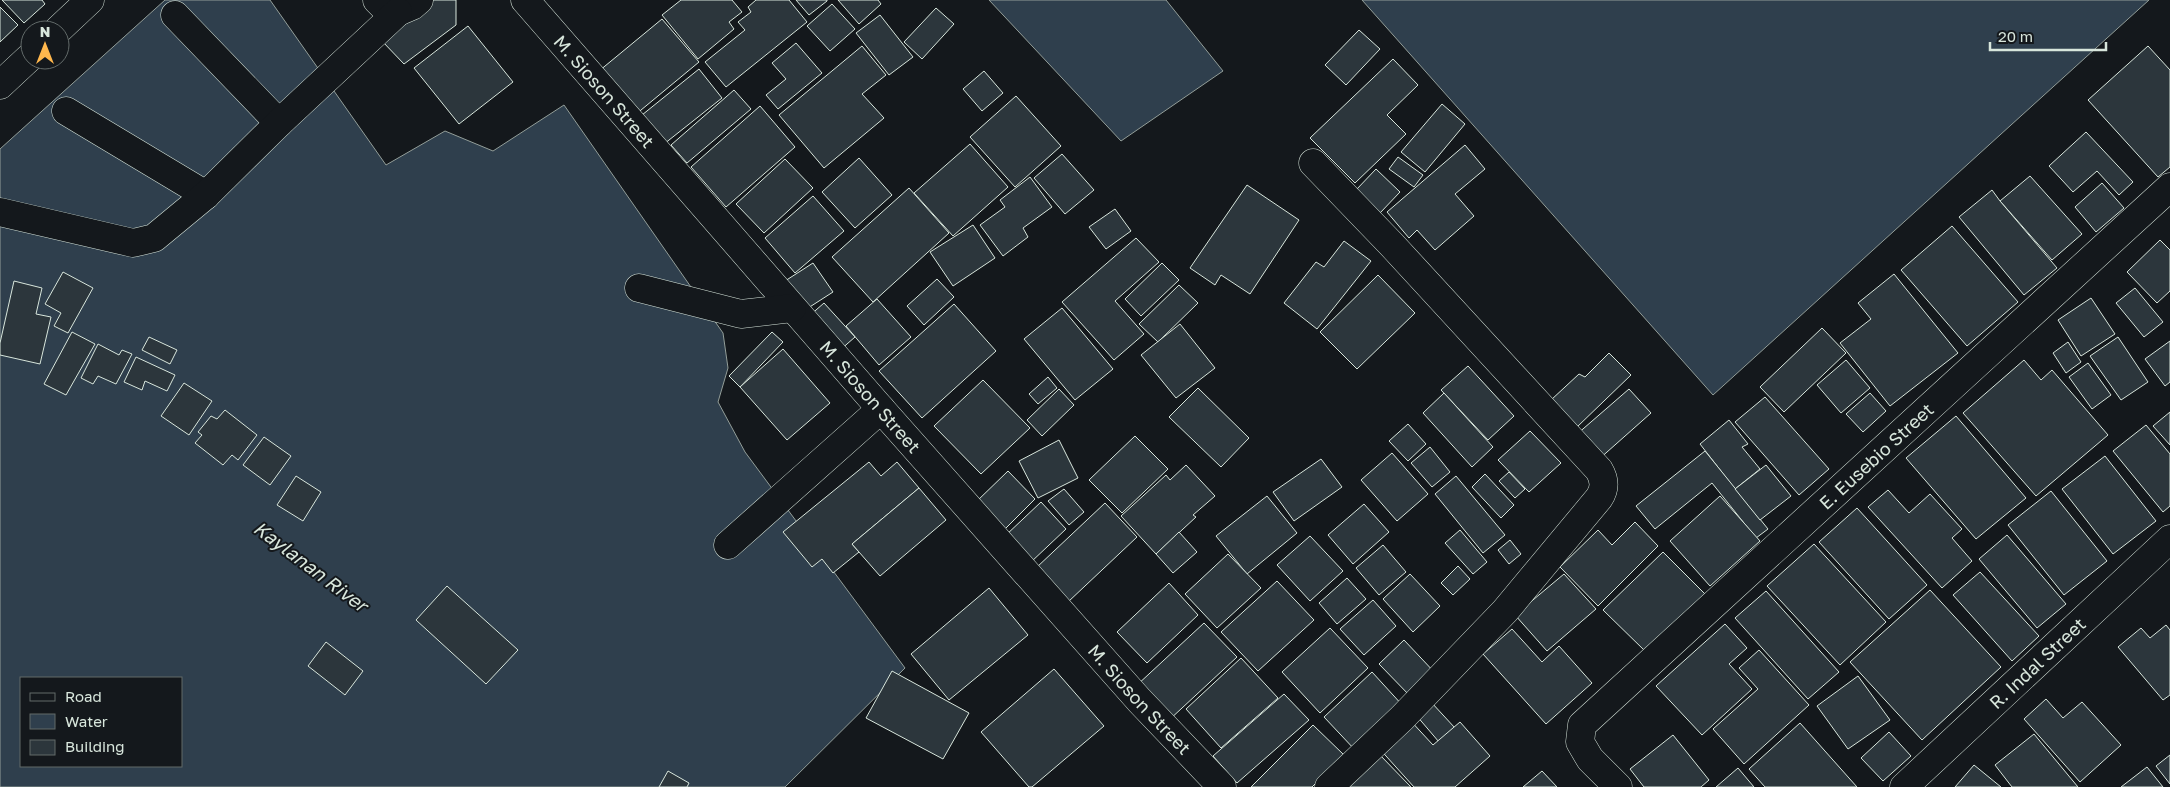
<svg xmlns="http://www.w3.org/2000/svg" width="2170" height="787" font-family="'Golos Text',sans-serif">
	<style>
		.water { fill: #2f3f4d; stroke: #939e99; fill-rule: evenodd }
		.building { fill: #2c363c; stroke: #d8e6dc }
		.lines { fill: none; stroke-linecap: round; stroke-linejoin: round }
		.minor-casing { stroke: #d8e6dc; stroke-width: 29 }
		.minor { stroke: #14181c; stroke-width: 28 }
		.labels { text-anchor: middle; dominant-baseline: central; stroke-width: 4; stroke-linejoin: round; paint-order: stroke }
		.street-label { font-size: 18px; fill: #d8e6dc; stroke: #14181c }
		.water-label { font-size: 19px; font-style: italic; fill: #d8e6dc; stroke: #14181c }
	</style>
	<rect width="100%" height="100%" fill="#14181c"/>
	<g class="water">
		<path d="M165,0H270L386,165L445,131L493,151L564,105L723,333L728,368L718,402L745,452L905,668L785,787H0V149ZM21,678H181V766H21Z"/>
		<path d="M989,0H1166L1223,71L1121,141Z"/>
		<path d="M1362,0H2149L1713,395Z"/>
	</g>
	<g class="building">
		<path d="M2,0H42L45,4L24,23Z"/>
		<path d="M430,0H456V25L404,64L382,41Z"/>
		<path d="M681,0H732L742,12L729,22L734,29L698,59L662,15Z"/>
		<path d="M756,0H789L807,22L726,87L705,62L745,30L738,22L751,12L748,7Z"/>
		<path d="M796,0H827V1L809,15Z"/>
		<path d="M838,0H878L881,4L859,24Z"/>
		<path d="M832,4L855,29L830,51L807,26Z"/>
		<path d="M0,7L18,25L0,42Z"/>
		<path d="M936,8L954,24L922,59L904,42Z"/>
		<path d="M880,15L913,57L889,75L856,33Z"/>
		<path d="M662,19L699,62L635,115L599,71Z"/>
		<path d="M468,26L513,82L459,124L414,68Z"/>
		<path d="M1359,30L1380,49L1346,85L1325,65Z"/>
		<path d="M796,43L822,73L778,109L766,95L786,79L772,63Z"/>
		<path d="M862,46L886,75L862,94L884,118L824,168L779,115Z"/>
		<path d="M2148,46L2170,70V167L2158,177L2088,100Z"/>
		<path d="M1393,59L1418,85L1387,115L1406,134L1355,183L1310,138Z"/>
		<path d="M699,69L722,98L664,144L642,115Z"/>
		<path d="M984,71L1003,93L982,111L963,89Z"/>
		<path d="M734,90L751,109L687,163L671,145Z"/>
		<path d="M1016,96L1061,146L1015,187L970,137Z"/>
		<path d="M1442,104L1465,124L1425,172L1401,152Z"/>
		<path d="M760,106L795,147L726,207L691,167Z"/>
		<path d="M2086,132L2133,182L2119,195L2097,171L2073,192L2049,166Z"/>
		<path d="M970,144L1008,187L953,236L914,193Z"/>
		<path d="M1465,145L1485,169L1455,194L1474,216L1435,250L1417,230L1409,238L1387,212Z"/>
		<path d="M1062,154L1094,190L1065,214L1034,178Z"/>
		<path d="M1398,157L1423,175L1414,187L1389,169Z"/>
		<path d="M859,158L892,195L855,228L822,192Z"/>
		<path d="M785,159L813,188L764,233L736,204Z"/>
		<path d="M1376,169L1400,192L1380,213L1356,190Z"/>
		<path d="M2030,176L2082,234L2052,260L2000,201Z"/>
		<path d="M1030,177L1052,207L1023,228L1028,237L1003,256L980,225L1005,207L1000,200Z"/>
		<path d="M2102,183L2124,208L2096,232L2075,207Z"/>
		<path d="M1247,185L1299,220L1250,294L1221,275L1215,285L1190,268Z"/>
		<path d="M909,188L949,233L873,302L832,257Z"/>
		<path d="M1992,190L2000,201L2057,268L2024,295L1959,217Z"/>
		<path d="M813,196L844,231L795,273L765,238Z"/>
		<path d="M1115,209L1131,231L1106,249L1089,227Z"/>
		<path d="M973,225L995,258L953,286L930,252Z"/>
		<path d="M1952,226L2018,302L1967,346L1901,270Z"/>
		<path d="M1136,238L1159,262L1115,301L1144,334L1114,360L1062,302Z"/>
		<path d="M2160,240L2170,250V291L2157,303L2127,272Z"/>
		<path d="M1344,241L1371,261L1317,329L1284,303L1316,262L1324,267Z"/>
		<path d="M813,263L833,292L805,310L785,281Z"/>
		<path d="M1162,263L1179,280L1141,316L1125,299Z"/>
		<path d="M63,272L93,288L68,333L54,326L61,313L45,304Z"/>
		<path d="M1894,274L1958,353L1890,406L1840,343L1871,319L1858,303Z"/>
		<path d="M1378,275L1415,313L1357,369L1320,332Z"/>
		<path d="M937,279L954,297L924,325L907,306Z"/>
		<path d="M14,281L42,288L36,314L51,317L40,364L0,355V343Z"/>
		<path d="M1179,285L1198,303L1158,342L1139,324Z"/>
		<path d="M2135,288L2163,322L2144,337L2116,303Z"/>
		<path d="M2091,298L2115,334L2081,356L2058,320Z"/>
		<path d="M877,299L911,337L879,365L846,326Z"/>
		<path d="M824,303L855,337L839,351L808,317Z"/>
		<path d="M954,304L996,351L922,418L879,371Z"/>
		<path d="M1062,308L1113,369L1075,400L1024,339Z"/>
		<path d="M1180,324L1215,368L1176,398L1141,355Z"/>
		<path d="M1822,328L1846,353L1784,412L1760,387Z"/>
		<path d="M72,332L95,344L66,395L44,384Z"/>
		<path d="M772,332L783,342L740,387L729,376Z"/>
		<path d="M149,337L177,350L170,364L142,350Z"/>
		<path d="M2118,337L2148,382L2121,400L2090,356Z"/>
		<path d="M2170,341V382L2165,386L2145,359Z"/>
		<path d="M2068,342L2081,362L2066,373L2053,353Z"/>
		<path d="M98,344L119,355L122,350L132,354L116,384L98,376L93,384L81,378Z"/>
		<path d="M783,349L830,403L787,440L740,387Z"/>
		<path d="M1609,353L1631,375L1577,427L1551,400L1579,374L1585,377Z"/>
		<path d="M136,357L175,375L167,391L145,381L142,390L124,382Z"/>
		<path d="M1846,360L1870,388L1841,413L1817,385Z"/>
		<path d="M2024,360L2041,380L2052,370L2108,435L2036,496L1963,413Z"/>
		<path d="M2088,363L2111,395L2092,409L2069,377Z"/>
		<path d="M1468,366L1514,416L1488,440L1441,390Z"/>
		<path d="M1048,377L1057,388L1038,404L1029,394Z"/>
		<path d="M983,380L1030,428L981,474L934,426Z"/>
		<path d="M184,383L212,401L189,435L161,416Z"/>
		<path d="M1198,388L1249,438L1221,467L1169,417Z"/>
		<path d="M1059,389L1074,405L1042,436L1027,420Z"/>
		<path d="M1629,389L1651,413L1598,460L1576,435Z"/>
		<path d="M1444,393L1493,447L1472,467L1423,413Z"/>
		<path d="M1870,393L1886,411L1863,432L1846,414Z"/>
		<path d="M1765,397L1829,469L1799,495L1735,422Z"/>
		<path d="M225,410L257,435L238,460L232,455L223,465L195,443L202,435L198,432L211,416L217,419Z"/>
		<path d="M2170,412V445L2153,426Z"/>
		<path d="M1956,416L2026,498L1976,539L1906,458Z"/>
		<path d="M1729,420L1748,444L1742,447L1760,469L1735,489L1700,444Z"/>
		<path d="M1408,424L1426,444L1408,461L1389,441Z"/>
		<path d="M2146,425L2170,454V506L2163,512L2113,451Z"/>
		<path d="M1530,431L1561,463L1529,492L1498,460Z"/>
		<path d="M1135,436L1168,469L1122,513L1089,480Z"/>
		<path d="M264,437L291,456L270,485L243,465Z"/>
		<path d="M1059,440L1078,478L1038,498L1019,461Z"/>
		<path d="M1430,447L1450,472L1432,487L1411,463Z"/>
		<path d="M1705,451L1768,529L1756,538L1712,483L1655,529L1636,506Z"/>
		<path d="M1392,453L1428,494L1397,521L1361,480Z"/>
		<path d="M2105,456L2156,521L2113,554L2062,489Z"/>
		<path d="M1321,459L1342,487L1294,521L1273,492Z"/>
		<path d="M869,462L881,476L897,462L919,488L852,544L859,552L833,573L822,559L812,567L783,532Z"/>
		<path d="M1186,465L1215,496L1193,515L1196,517L1156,554L1121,516L1166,475L1170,480Z"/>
		<path d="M1766,465L1791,496L1760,520L1735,489Z"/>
		<path d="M1008,471L1035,499L1003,531L975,503Z"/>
		<path d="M1509,472L1525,489L1515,498L1499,481Z"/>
		<path d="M1485,474L1514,505L1501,518L1472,487Z"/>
		<path d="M296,476L321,492L303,521L277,505Z"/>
		<path d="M1456,476L1505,535L1483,553L1435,494Z"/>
		<path d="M919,488L946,520L880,576L852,544Z"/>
		<path d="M1064,489L1084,512L1069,525L1048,501Z"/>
		<path d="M1888,490L1909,513L1930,494L1962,529L1952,538L1972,561L1942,588L1868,507Z"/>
		<path d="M2051,491L2107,561L2064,595L2008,525Z"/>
		<path d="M1267,496L1297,533L1247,574L1216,536Z"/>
		<path d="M1720,496L1760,541L1710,586L1670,541Z"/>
		<path d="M1041,502L1066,529L1030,563L1005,536Z"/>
		<path d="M1105,503L1137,537L1068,602L1036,568Z"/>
		<path d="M1364,504L1389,532L1353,564L1328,535Z"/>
		<path d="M1857,508L1927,585L1889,619L1819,542Z"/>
		<path d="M1635,522L1658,546L1598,606L1560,567L1598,530L1612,545Z"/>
		<path d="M1460,530L1487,562L1473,574L1445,543Z"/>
		<path d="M1179,532L1197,552L1173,573L1156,554Z"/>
		<path d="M2007,535L2066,604L2037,628L1979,559Z"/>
		<path d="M1310,536L1343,571L1310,601L1277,565Z"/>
		<path d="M1510,540L1521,554L1509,564L1498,550Z"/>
		<path d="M1814,544L1886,622L1840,665L1767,586Z"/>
		<path d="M1383,545L1406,572L1379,595L1356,568Z"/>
		<path d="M1663,552L1705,594L1645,651L1603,610Z"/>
		<path d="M1228,554L1261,588L1217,628L1185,594Z"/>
		<path d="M1458,566L1470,579L1453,595L1441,583Z"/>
		<path d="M1980,572L2039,636L2012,661L1953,595Z"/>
		<path d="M1410,574L1440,606L1413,632L1383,599Z"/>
		<path d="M1564,574L1596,609L1547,651L1515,615Z"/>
		<path d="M1347,578L1366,599L1337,624L1319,603Z"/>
		<path d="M1277,581L1314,620L1258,671L1221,632Z"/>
		<path d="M1169,583L1198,615L1147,663L1117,632Z"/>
		<path d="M447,586L518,650L486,684L416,620Z"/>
		<path d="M989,588L1028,635L949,700L911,654Z"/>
		<path d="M1930,590L2001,667L1922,740L1850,662Z"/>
		<path d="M1766,591L1839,672L1808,699L1735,618Z"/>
		<path d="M1373,600L1396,626L1364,655L1340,629Z"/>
		<path d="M1204,623L1237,657L1168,721L1136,686Z"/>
		<path d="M1725,624L1747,648L1729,664L1752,689L1702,735L1656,686Z"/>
		<path d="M2166,625L2170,630V695L2163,700L2118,647L2141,628L2150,638Z"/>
		<path d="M1330,628L1368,668L1320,713L1282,672Z"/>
		<path d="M1512,629L1542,662L1559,646L1592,683L1546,724L1483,654Z"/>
		<path d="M1404,640L1437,675L1412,698L1379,664Z"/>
		<path d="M326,642L363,671L345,695L308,666Z"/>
		<path d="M1759,650L1809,705L1744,764L1713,729L1758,689L1739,668Z"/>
		<path d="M1241,658L1278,698L1221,748L1186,709Z"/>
		<path d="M1054,669L1104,726L1032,787H1029L981,732Z"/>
		<path d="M892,671L969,713L943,759L866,718Z"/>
		<path d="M1372,672L1404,707L1356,751L1324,717Z"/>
		<path d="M1858,676L1890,720L1848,749L1817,706Z"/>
		<path d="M1284,694L1309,720L1237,783L1213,756Z"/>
		<path d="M2046,699L2063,718L2082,702L2121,745L2080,782L2024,719Z"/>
		<path d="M1431,702L1455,728L1439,742L1416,715Z"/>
		<path d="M1408,718L1433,745L1460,722L1490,756L1455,787H1414L1377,746Z"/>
		<path d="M1800,723L1857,787H1765L1749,769Z"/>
		<path d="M1313,725L1344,755L1312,787H1251Z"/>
		<path d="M1889,732L1911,756L1883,781L1861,758Z"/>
		<path d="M2034,734L2078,787H2012L1995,765Z"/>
		<path d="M1673,735L1709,780L1701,787H1644L1630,769Z"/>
		<path d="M1379,754L1411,787H1344Z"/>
		<path d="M2170,755V784L2156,766Z"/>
		<path d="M1974,765L2001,787H1955Z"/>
		<path d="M2147,767L2163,787H2121Z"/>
		<path d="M1738,768L1754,787H1716Z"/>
		<path d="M668,771L689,783L687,787H659Z"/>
		<path d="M1542,771L1557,787H1523Z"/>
	</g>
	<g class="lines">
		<g class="minor-casing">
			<g id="minor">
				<path d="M377,0L384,7L398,12L412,6L419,0"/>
				<path id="s1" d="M525,0L881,409L1139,700L1222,787"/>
				<path d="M175,15L279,123"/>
				<path d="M58,30L90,0"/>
				<path d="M0,85L30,57"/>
				<path d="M66,111L206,195"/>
				<path d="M1313,163L1392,245L1599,470C1605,480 1605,489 1599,498L1505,611L1402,718L1329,787"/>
				<path d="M0,212L133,243L154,238L206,195L279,123L398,12"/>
				<path d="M639,288L741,314L792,308"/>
				<path d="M728,545L881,409"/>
				<path id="s2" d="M1618,787L1590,759L1580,742L1582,725L2170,187"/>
				<path id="s3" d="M1904,787L2170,539"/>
			</g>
		</g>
		<use href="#minor" class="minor"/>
	</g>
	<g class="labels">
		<g class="street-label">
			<text stroke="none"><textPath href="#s1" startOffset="121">M. Sioson Street</textPath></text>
			<text stroke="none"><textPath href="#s1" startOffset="526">M. Sioson Street</textPath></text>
			<text stroke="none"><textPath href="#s2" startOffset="475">E. Eusebio Street</textPath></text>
			<text stroke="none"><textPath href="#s3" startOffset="182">R. Indal Street</textPath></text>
			<text stroke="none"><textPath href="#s1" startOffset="931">M. Sioson Street</textPath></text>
		</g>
		<g class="water-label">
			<text transform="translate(311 566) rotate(37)">Kaylanan River</text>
		</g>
	</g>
	<rect x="20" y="677" width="162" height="90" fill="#14181c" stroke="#626a69"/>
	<rect x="30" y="693" width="25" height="8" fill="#14181c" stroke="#626a69"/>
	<text x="65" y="702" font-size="15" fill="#d8e6dc">Road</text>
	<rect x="30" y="714" width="25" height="15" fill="#2f3f4d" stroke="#626a69"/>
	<text x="65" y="727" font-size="15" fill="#d8e6dc">Water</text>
	<rect x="30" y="740" width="25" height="15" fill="#2c363c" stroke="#626a69"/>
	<text x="65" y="752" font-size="15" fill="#d8e6dc">Building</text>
	<g transform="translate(45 45)"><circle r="24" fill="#14181c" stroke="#626a69"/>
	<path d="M0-4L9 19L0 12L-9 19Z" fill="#ffb74d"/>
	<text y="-8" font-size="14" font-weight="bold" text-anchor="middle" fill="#d8e6dc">N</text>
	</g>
	<path d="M1990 42v8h116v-8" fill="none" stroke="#d8e6dc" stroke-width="2.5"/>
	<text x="1998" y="42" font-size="15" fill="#d8e6dc" stroke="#14181c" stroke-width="4" paint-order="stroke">20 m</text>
</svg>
